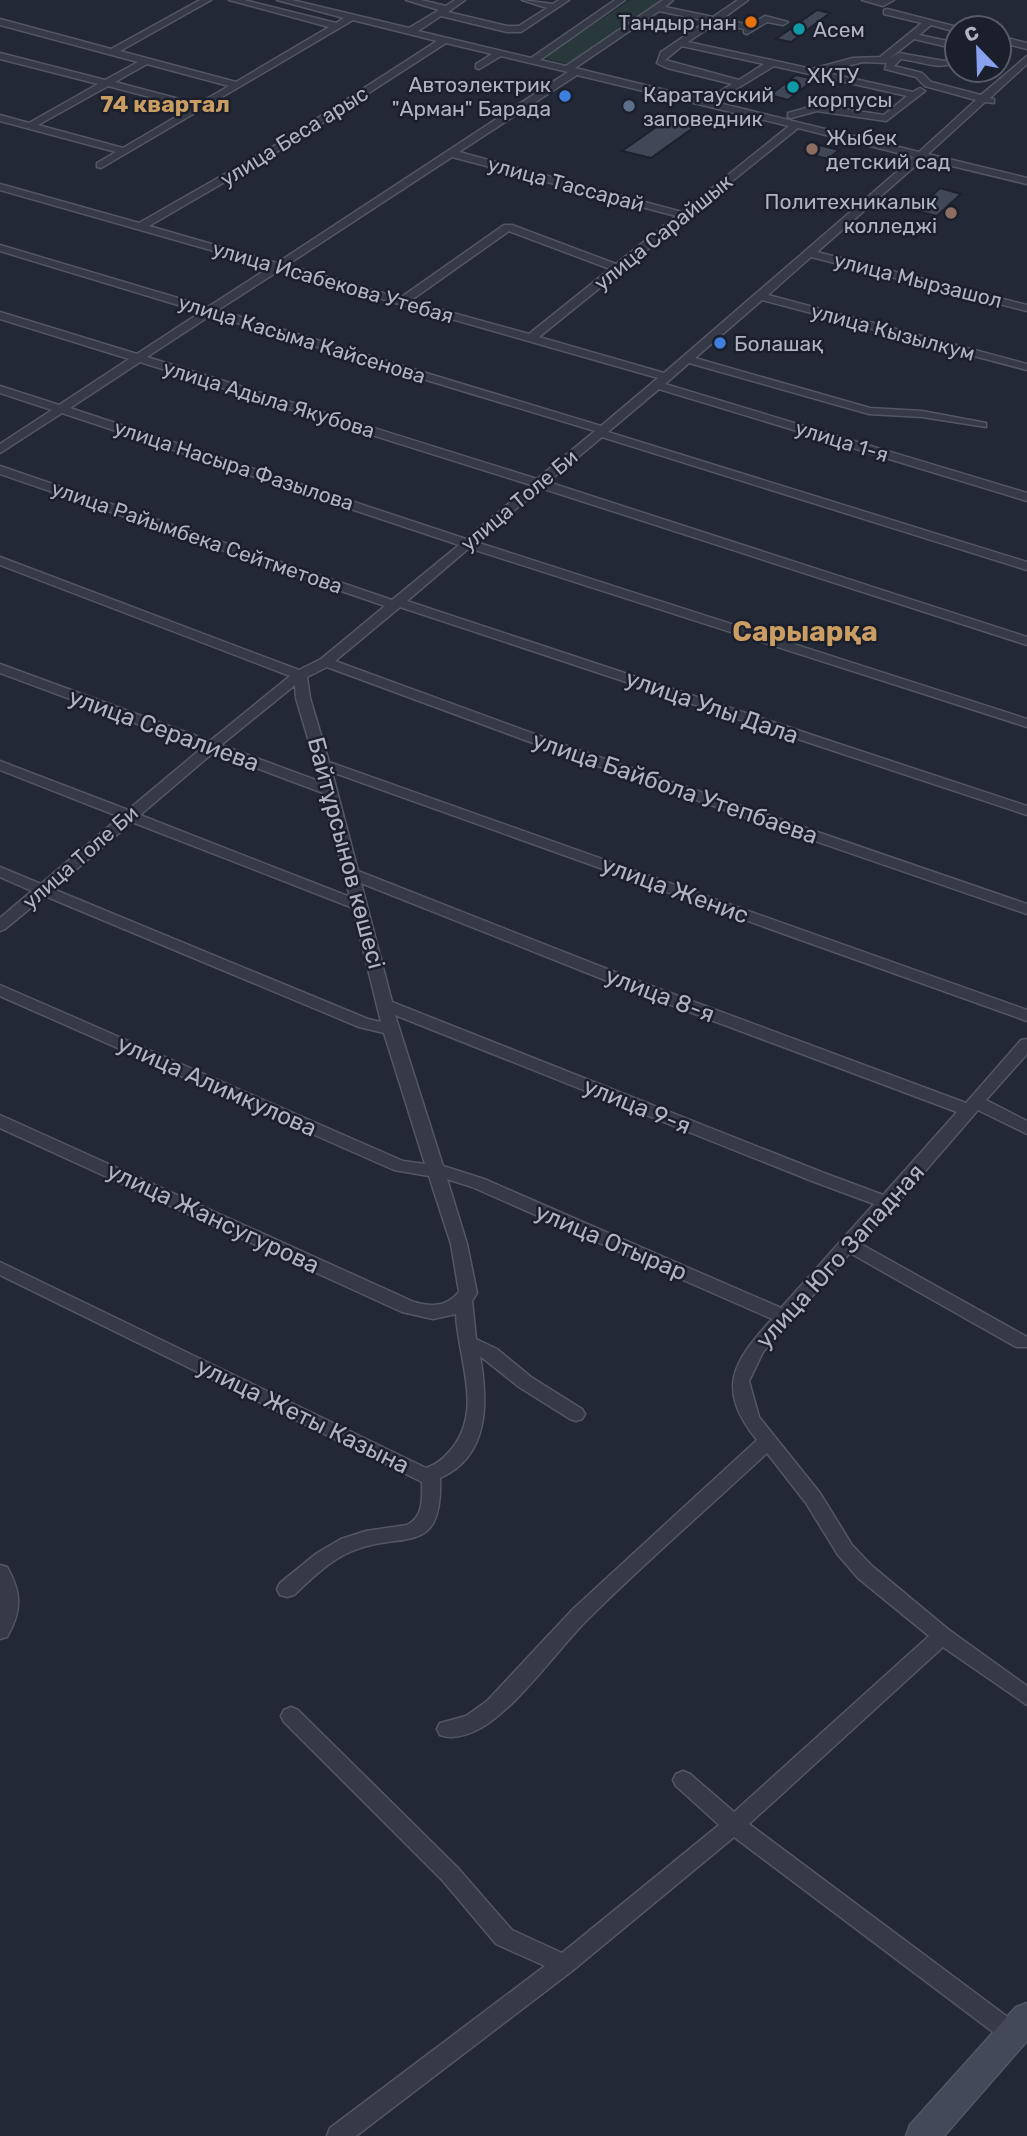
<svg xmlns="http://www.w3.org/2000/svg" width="1027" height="2136" font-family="Rubik,sans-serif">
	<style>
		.green { fill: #28383b }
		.building { fill: #404757; stroke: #1c212d; stroke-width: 2 }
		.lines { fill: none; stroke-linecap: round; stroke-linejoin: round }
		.minor-casing { stroke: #525764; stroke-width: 3 }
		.secondary-casing { stroke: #525764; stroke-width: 3 }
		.minor { fill: #353a46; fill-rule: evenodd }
		.secondary { fill: #434959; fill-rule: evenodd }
		.food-dot { fill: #e8710a; stroke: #1b1f2b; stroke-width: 2.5 }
		.culture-dot { fill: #0f9aa8; stroke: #1b1f2b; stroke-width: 2.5 }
		.shop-dot { fill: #3f7fe0; stroke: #1b1f2b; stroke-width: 2.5 }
		.service-dot { fill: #5c6f8a; stroke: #1b1f2b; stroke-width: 2.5 }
		.education-dot { fill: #8d6e63; stroke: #1b1f2b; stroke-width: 2.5 }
		.labels { text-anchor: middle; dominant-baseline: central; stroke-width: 5; stroke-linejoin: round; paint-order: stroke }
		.far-poi-label { font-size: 21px; fill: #afb4c3; stroke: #1b1f2b; text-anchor: start }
		.far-street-label { font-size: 21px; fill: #afb4c3; stroke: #1b1f2b }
		.far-quarter-label { font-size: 23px; font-weight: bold; fill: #ca9e63; stroke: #1b1f2b }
		.street-label { font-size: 24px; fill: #afb4c3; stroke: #1b1f2b }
		.quarter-label { font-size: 28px; font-weight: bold; fill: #ca9e63; stroke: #1b1f2b }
	</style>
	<rect width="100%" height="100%" fill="#222836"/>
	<path class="green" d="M630,0H668L577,63L568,64L547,59L546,56Z"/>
	<g class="building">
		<path d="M817,10L830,13L791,42L776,39Z"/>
		<path d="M796,75L815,79L788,100L770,95Z"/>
		<path d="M672,116L700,123L651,158L622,151Z"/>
		<path d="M819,145L839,150L828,159L808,154Z"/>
		<path d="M940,188L961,194L937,216L916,211Z"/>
	</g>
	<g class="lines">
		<g class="minor-casing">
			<g id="minor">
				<path d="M200,0H211L120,51L236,82L329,27L229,0H244L336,23L344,18L277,0H292L409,28L439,10L406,0H421L446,6L455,0H465L448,12L507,26H519L547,8L522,0L553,4L559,0H569L521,32H507L441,16L418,31L531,58L615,0H625L540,60L566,66L663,0H673L665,7L713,17L738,0H748L722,19L750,25L765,16L788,22L783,25L767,22L747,34L744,33V29L716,23L688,42L812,69L853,58L880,57L922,23L884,14V10L887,9L961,28H957V32L931,25L919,35L957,43V49L914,39L890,58L899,53L944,61L957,55V62C938,71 921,61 901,59L894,66L922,73L931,82L981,95L1027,56V64L990,98L994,99V103L985,102L928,154L1027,178V184L923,159L817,252L1027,305V311L811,257L768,295L1027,364V370L762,300L695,358L870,408L922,411L986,423V427L922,417L869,414L689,363L665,384L1027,493V501L659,389L608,432L1027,562V570L602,437L548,482L1027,637V645L541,488L476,542L1027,719V727L469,548L407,601L1027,806V815L400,607L335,661L570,747L1027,904V914L560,753L327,667L307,677L310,698L329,762L1027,1010V1021L332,772L358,871L630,978L966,1103L1021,1040L1027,1039V1054L986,1100L1027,1121V1134L978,1110L894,1207L859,1243L1027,1337V1347H1016L850,1253L763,1352L749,1381L759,1417L820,1493L852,1545L872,1566L949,1630L1027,1686V1705L943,1647L749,1824L1021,2027L1024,2034L1021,2041L1013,2044L1005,2041L734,1837L572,1971L356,2136H327L330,2128L545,1966L496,1944L443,1881L284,1722L281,1716L284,1710L291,1707L298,1710L457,1867L512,1930L562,1953L719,1825L676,1786L673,1780L676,1774L683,1771L690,1774L734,1812L929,1636L858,1578L838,1555L806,1503L767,1453C707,1509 644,1563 586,1621C555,1653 518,1706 481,1728C468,1735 453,1740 440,1735L437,1729L440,1723L466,1716L487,1701L573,1609L757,1440C716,1389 732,1363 772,1319L472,1187L447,1179L467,1244L477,1293L472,1301L476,1339L497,1349L531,1377L582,1409L585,1414L582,1419L576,1421L570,1419L519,1387L480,1356C488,1401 490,1456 440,1478C443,1560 401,1529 350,1552C329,1561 311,1579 294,1595L287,1597L280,1595L277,1589L280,1583L317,1553L341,1539L366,1531L407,1525C424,1516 422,1499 422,1482L0,1275V1262L426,1468C435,1465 442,1460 449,1452C485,1412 458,1361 456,1314L433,1319L402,1312L0,1128V1115L414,1302C432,1307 446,1307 459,1292L451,1244L429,1176L394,1170L0,996V985L403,1161L425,1164L384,1033L359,1027L45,896L5,929L0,931V918L32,891L0,877V867L41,884L120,817L0,770V761L128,810L202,748L0,673V664L210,741L290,676L0,565V557L299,670L321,659L385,606L0,474V466L392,600L459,545L62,413L0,453V444L52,410L0,393V386L59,405L129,359L0,319V312L137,354L201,312L0,251V245L208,307L270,267L0,190V184L139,223L279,143L437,41L353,20L101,168L97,167V163L116,152L0,121V115L29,123L98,84L0,59V53L105,80L138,62L0,25V19L111,49ZM659,11L707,21L661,52L657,63L667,68L732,84L706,100L575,68ZM446,43L492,54L476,64V68L479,69L501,56L568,72L277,263L149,226L285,147ZM682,46L764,64L739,80L665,60ZM863,62L887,63L885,69L916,77L925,86L976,100L919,152L715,102L774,66L907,96L884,115L817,105L788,113V117L791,118L817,111L886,121L925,91L920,88L913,92L823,72ZM147,64L229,86L198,104L115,82ZM577,75L789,126L682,212L459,152ZM108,86L191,108L123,148L38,125ZM798,128L914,157L664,373L539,337ZM452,157L676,216L616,264L512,225H504L400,298L287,265ZM509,231L610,269L529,334L410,301ZM280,270L658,378L601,426L218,310ZM211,315L595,431L537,479L147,357ZM140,362L531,485L466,539L70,408ZM295,685L296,698L321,782L221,745ZM214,752L323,793L350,897L140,815ZM132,822L353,908L381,1022L368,1019L53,889ZM361,883L620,986L957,1112L883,1195L824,1173L392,1002ZM395,1015L812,1181L874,1204L781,1308L484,1179L443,1166Z"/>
				<path d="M862,0H894L883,6Z"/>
				<path d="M999,36L1027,43V49L999,42Z"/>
				<path d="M0,1565L7,1567C22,1593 22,1611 7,1637L0,1639Z"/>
			</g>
		</g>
		<g class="secondary-casing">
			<path id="secondary" d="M1027,2003V2041L944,2136H906L910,2125L1016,2007Z"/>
		</g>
		<use href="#minor" class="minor"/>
		<use href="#secondary" class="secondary"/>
	</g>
	<circle class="food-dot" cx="751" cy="22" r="7"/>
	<g class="culture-dot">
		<circle cx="799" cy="29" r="7"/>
		<circle cx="793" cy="87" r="7"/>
	</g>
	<g class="shop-dot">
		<circle cx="565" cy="96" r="7"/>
		<circle cx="720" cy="343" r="7"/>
	</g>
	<circle class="service-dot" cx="629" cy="106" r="7"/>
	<g class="education-dot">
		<circle cx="812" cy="149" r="7"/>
		<circle cx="951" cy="213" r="7"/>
	</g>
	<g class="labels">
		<g class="far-poi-label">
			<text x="737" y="22" text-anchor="end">Тандыр нан</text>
			<text x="813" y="29">Асем</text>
			<text x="807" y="75">ХҚТУ<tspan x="807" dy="24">корпусы</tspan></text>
			<text x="551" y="84" text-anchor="end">Автоэлектрик<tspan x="551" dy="24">"Арман" Барада</tspan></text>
			<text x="643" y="94">Каратауский<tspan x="643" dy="24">заповедник</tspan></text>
			<text x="826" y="137">Жыбек<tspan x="826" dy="24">детский сад</tspan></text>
			<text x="937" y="201" text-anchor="end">Политехникалык<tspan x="937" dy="24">колледжі</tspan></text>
			<text x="734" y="343">Болашақ</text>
		</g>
		<g class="far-street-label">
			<text transform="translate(294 136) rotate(-32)">улица Беса арыс</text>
			<text transform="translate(566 184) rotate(15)">улица Тассарай</text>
			<text transform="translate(663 232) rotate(-39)">улица Сарайшык</text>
			<text transform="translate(918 280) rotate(14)">улица Мырзашол</text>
			<text transform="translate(333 282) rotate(16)">улица Исабекова Утебая</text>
			<text transform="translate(893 332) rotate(15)">улица Кызылкум</text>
			<text transform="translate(302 339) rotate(17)">улица Касыма Кайсенова</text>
			<text transform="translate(269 399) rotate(17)">улица Адыла Якубова</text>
			<text transform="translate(842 441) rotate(17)">улица 1-я</text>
			<text transform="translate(234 465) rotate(18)">улица Насыра Фазылова</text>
			<text transform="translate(519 500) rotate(-40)">улица Толе Би</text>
			<text transform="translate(197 537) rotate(19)">улица Райымбека Сейтметова</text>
			<text transform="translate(80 857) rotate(-41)">улица Толе Би</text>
		</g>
		<g class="far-quarter-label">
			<text x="165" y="104">74 квартал</text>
		</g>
		<g class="street-label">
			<text transform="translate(712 707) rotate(19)">улица Улы Дала</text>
			<text transform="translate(164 730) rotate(20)">улица Сералиева</text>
			<text transform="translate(675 788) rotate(19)">улица Байбола Утепбаева</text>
			<text transform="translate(346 853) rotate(75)">Байтұрсынов көшесі</text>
			<text transform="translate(675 890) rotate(20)">улица Женис</text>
			<text transform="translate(660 995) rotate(21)">улица 8-я</text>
			<text transform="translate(217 1086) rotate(24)">улица Алимкулова</text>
			<text transform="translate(637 1106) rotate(22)">улица 9-я</text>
			<text transform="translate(213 1218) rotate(25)">улица Жансугурова</text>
			<text transform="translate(611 1242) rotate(23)">улица Отырар</text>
			<text transform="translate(840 1256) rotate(-48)">улица Юго Западная</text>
			<text transform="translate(303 1416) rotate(26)">улица Жеты Казына</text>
		</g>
		<g class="quarter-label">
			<text x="805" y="631">Сарыарқа</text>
		</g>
	</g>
	<g transform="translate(978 49) rotate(337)"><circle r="33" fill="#1b1f2b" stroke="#565b68" stroke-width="2"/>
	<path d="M0-5L12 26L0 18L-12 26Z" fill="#89a2ef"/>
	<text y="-10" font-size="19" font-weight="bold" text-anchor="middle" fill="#afb4c3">С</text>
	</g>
</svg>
